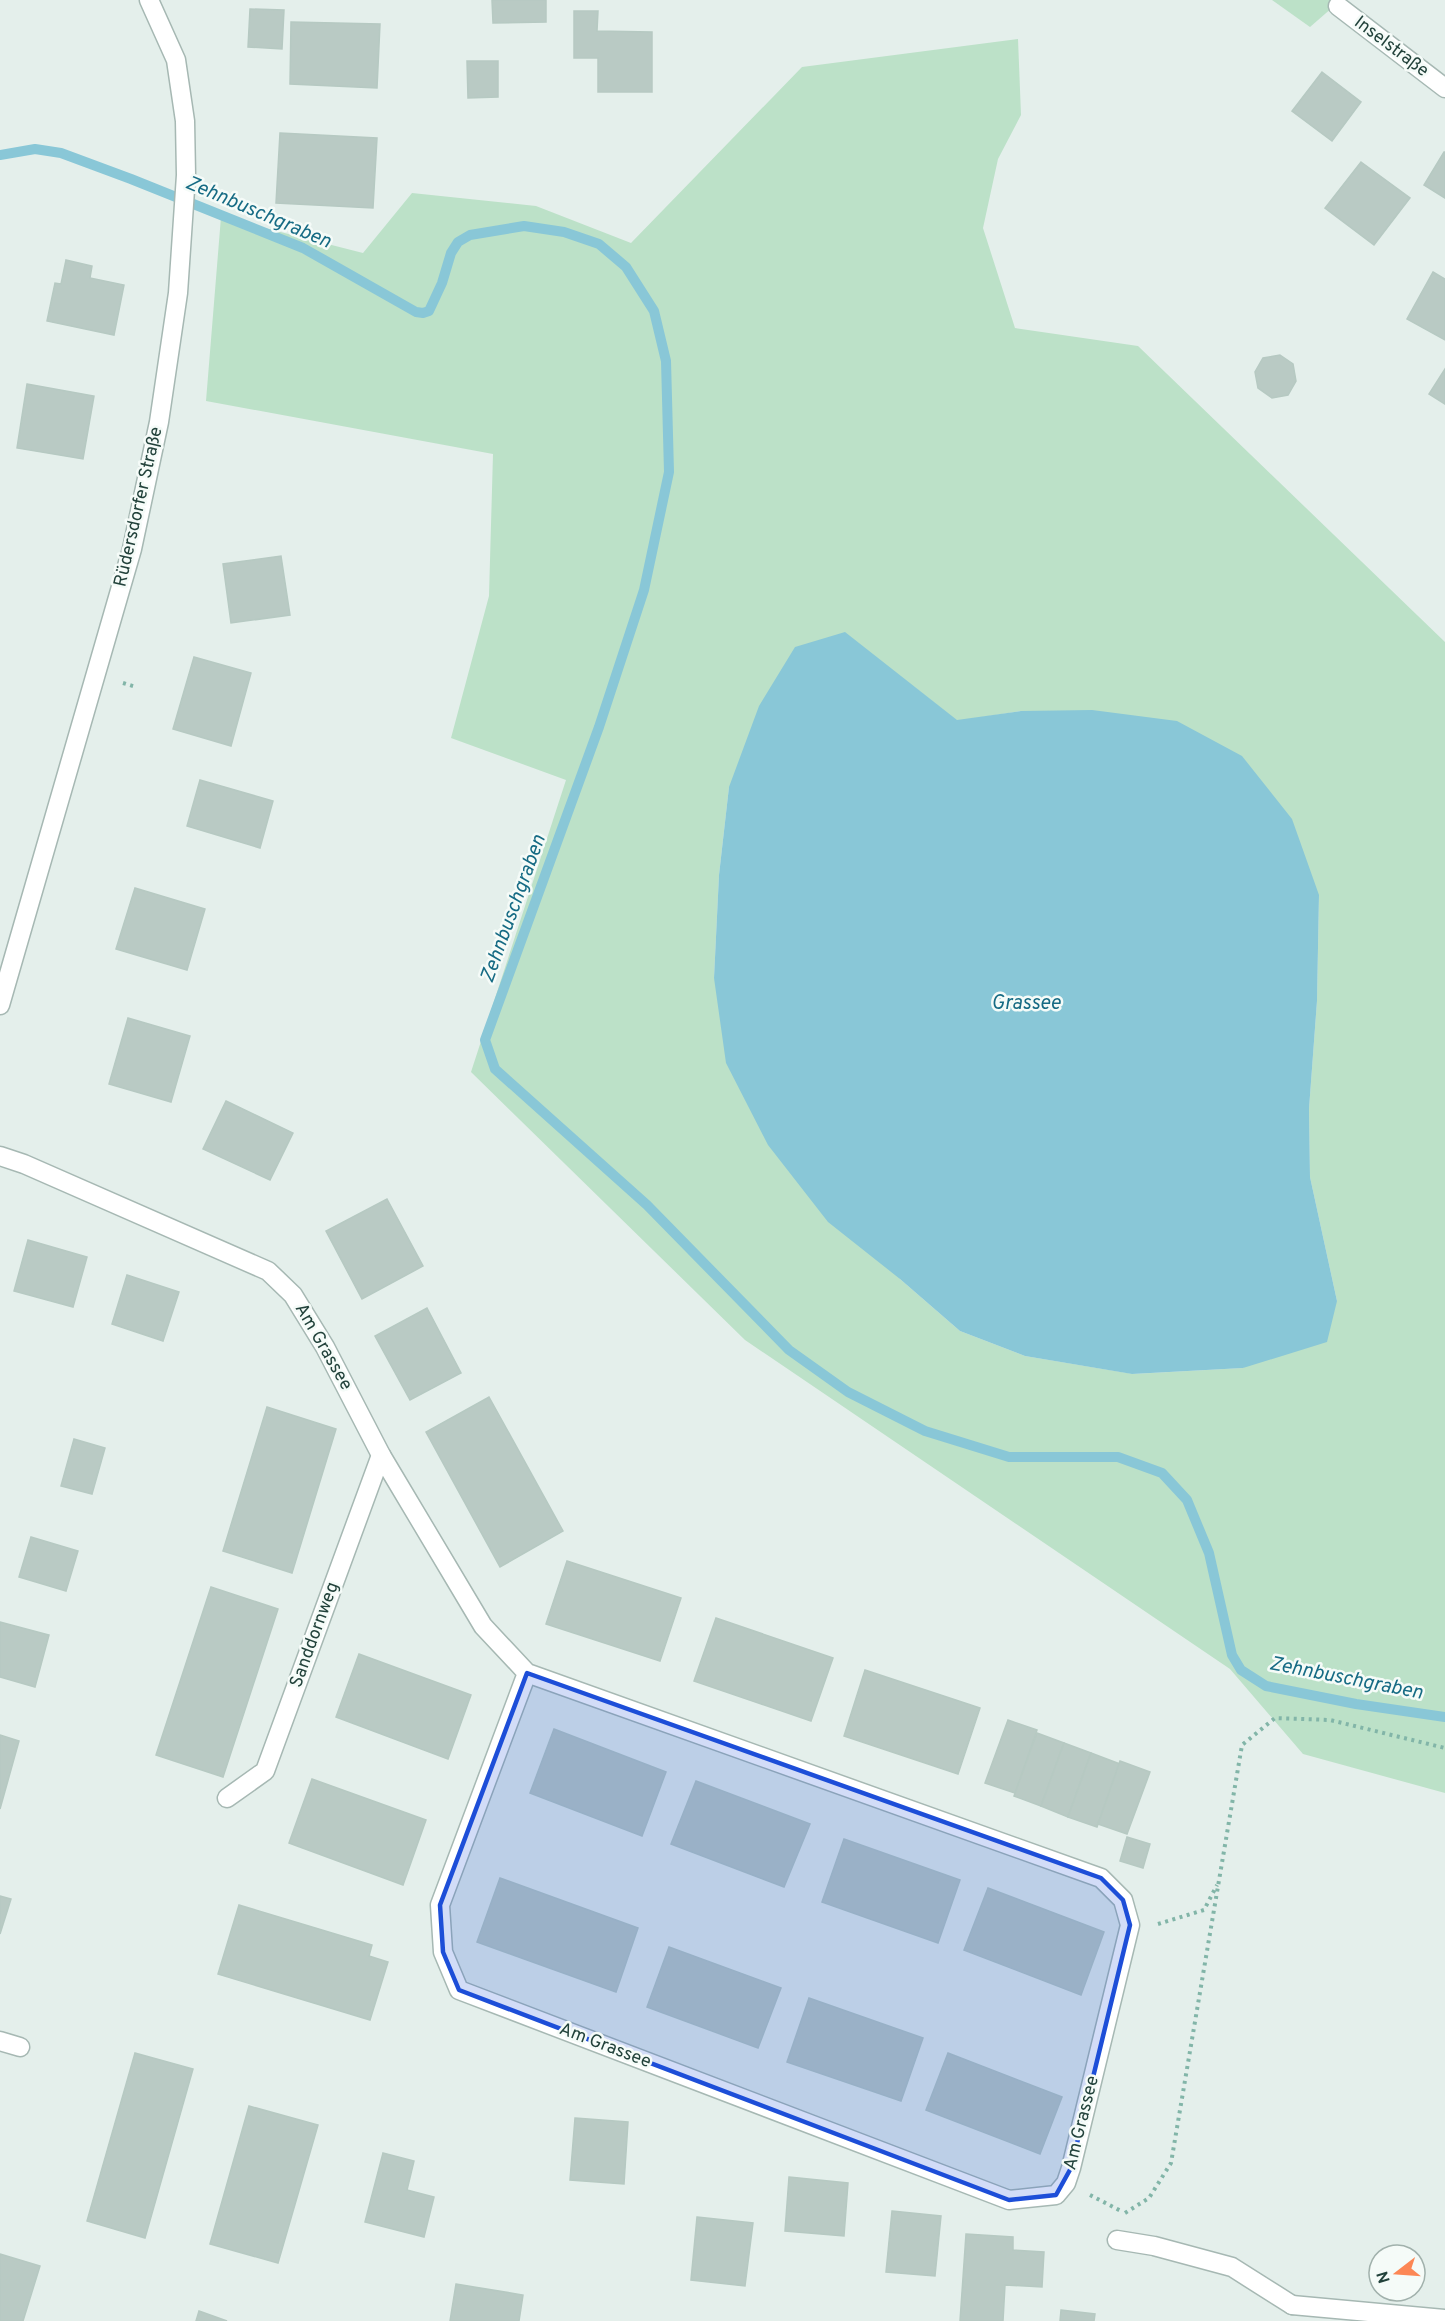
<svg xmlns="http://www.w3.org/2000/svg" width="1445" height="2321" font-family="Overpass,sans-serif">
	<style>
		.green { fill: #bce1c8; fill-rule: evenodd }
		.water { fill: #89c7d7 }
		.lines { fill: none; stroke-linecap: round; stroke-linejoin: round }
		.stream { stroke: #89c7d7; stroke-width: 10 }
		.building { fill: #b9cac4; stroke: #b6c9c2; stroke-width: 1.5 }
		.service-casing { stroke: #a6b8b3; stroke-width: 21 }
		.minor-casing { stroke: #a6b8b3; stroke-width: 21 }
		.path { stroke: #82b5a8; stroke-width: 4; stroke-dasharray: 3 4.5; stroke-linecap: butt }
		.service { stroke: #fff; stroke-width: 18 }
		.minor { stroke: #fff; stroke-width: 18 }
		.marked { fill: #1d4ed8; fill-opacity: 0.2; stroke: #1d4ed8; stroke-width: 4.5; stroke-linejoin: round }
		.labels { text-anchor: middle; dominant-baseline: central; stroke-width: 5; stroke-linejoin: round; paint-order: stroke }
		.street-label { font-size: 18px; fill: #22423b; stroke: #f5fbf8 }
		.water-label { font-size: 20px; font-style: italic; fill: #166b84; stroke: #f5fbf8 }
	</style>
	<rect width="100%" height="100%" fill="#e4efeb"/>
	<g class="green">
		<path d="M1272,0H1341L1310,27Z"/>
		<path d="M1018,39L1021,115L998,159L983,228L1015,328L1138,346L1445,642V1793L1303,1754L1230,1669L745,1340L471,1072L566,780L451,738L489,596L493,454L206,401L221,217L363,253L412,193L536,206L631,243L802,67ZM913,686L957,721L1021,711L1319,896L1317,1001L1309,1109L1310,1177L1337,1301L1243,1368L1133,1374L1025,1356L960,1331L900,1279L714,978L719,875L729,787Z"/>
	</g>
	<path class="water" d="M845,632L957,720L1021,711L1092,710L1177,721L1242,756L1292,819L1319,895L1317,1001L1309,1109L1310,1177L1337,1301L1327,1342L1243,1368L1132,1374L1025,1356L960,1331L900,1279L828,1222L768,1145L726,1063L714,978L719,875L729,787L759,706L795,647Z"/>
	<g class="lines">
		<path class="stream" d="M0,155L35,149L61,153L131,179L303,248L416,312L423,313L429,311L442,283L451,253L458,242L470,235L524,226L564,232L599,244L626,267L654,311L666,361L669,472L644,590L599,727L485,1040L495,1069L647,1205L789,1350L848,1392L925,1431L1009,1457H1118L1162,1473L1187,1500L1209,1553L1232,1655L1241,1670L1266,1686L1356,1704L1445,1717"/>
	</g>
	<g class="building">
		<path d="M492,0H546V22L493,23Z"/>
		<path d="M250,9L284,10L282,49L248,47Z"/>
		<path d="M574,11H598L597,31L652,32V92H598V58H574Z"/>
		<path d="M291,22L380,24L377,88L290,84Z"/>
		<path d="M467,61H498V97L468,98Z"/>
		<path d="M1322,72L1361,102L1332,141L1292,111Z"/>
		<path d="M280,133L377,138L373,208L276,203Z"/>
		<path d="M1444,152H1445V198L1424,185Z"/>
		<path d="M1361,162L1410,198L1374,245L1325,208Z"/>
		<path d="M66,260L92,266L90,278L124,285L114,335L47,321L55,283L61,284Z"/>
		<path d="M1433,272L1445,279V340L1407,319Z"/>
		<path d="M1280,355L1293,364L1296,381L1288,395L1272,398L1258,388L1255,372L1263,358Z"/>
		<path d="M1445,369V404L1429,394Z"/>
		<path d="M27,384L94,396L83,459L17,448Z"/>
		<path d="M281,556L290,615L231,623L223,564Z"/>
		<path d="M194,657L251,673L231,746L173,729Z"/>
		<path d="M200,780L273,801L260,848L187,826Z"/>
		<path d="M135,888L205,909L187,970L116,949Z"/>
		<path d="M128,1018L190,1036L171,1102L109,1084Z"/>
		<path d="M226,1101L293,1133L270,1180L203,1149Z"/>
		<path d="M387,1199L423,1266L362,1299L326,1231Z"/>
		<path d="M28,1240L87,1257L73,1307L14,1291Z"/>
		<path d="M127,1275L179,1292L163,1341L112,1324Z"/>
		<path d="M427,1308L461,1373L410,1400L375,1336Z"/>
		<path d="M489,1397L563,1531L500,1567L426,1432Z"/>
		<path d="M267,1407L336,1429L292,1573L223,1551Z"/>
		<path d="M74,1439L105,1448L92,1494L61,1486Z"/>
		<path d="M31,1537L78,1551L66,1591L19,1577Z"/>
		<path d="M567,1561L681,1598L660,1661L546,1624Z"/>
		<path d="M211,1587L278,1609L223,1777L156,1755Z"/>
		<path d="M716,1618L833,1658L811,1721L694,1681Z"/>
		<path d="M0,1622L49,1635L35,1687L0,1677Z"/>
		<path d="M359,1654L471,1695L448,1759L336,1717Z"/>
		<path d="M865,1670L980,1708L958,1774L844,1736Z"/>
		<path d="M1008,1720L1037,1730L1015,1793L985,1783Z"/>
		<path d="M554,1729L666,1772L642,1836L530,1793Z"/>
		<path d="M1037,1733L1064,1743L1041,1806L1014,1796Z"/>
		<path d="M0,1735L19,1741L0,1809Z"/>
		<path d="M1064,1743L1091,1753L1068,1817L1041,1806Z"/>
		<path d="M1091,1753L1120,1764L1097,1827L1068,1817Z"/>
		<path d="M1120,1761L1150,1772L1127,1834L1098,1824Z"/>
		<path d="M312,1779L426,1820L403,1885L289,1843Z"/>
		<path d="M696,1781L810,1824L784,1887L671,1844Z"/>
		<path d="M1127,1837L1150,1844L1143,1868L1120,1861Z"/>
		<path d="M844,1839L960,1880L938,1943L822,1902Z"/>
		<path d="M500,1878L638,1928L616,1992L477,1942Z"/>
		<path d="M988,1888L1104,1932L1081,1995L964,1950Z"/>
		<path d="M0,1896L11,1899L0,1934Z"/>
		<path d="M239,1905L372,1945L369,1956L388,1962L370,2020L218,1974Z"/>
		<path d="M669,1947L781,1988L758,2048L647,2007Z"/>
		<path d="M809,1998L923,2038L901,2101L787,2062Z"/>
		<path d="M135,2053L193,2069L145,2238L87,2221Z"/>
		<path d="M948,2053L1062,2097L1040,2154L926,2110Z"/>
		<path d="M249,2106L318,2125L278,2263L210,2244Z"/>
		<path d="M575,2118L628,2122L624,2184L570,2180Z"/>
		<path d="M383,2153L414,2161L407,2190L434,2197L424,2237L365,2222Z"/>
		<path d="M789,2177L848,2183L844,2236L785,2231Z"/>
		<path d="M892,2211L941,2216L935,2276L886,2272Z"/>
		<path d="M697,2217L753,2223L745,2286L691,2280Z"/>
		<path d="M966,2234L1013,2237V2250L1044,2252L1042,2287L1005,2285L1003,2321H960Z"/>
		<path d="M0,2254L40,2266L23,2321H0Z"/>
		<path d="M456,2284L523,2295L519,2321H450Z"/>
		<path d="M1061,2310L1095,2314L1094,2321H1060Z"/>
		<path d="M199,2311L227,2321H196Z"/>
	</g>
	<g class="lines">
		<g class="service-casing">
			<g id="service">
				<path d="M1338,6L1445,88"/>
				<path d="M1117,2240L1154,2246L1232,2267L1292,2305"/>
			</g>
		</g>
		<g class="minor-casing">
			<g id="minor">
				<path d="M0,1005L132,549L159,422L178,293L186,175L185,121L176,60L149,0"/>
				<path d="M0,1156L24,1164L268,1271L293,1295L325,1347L381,1455L483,1626L527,1673L1101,1878L1123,1900L1130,1925L1071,2168L1066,2183L1056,2195L1009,2200L459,1990L443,1952L440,1905L527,1673"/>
				<path d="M227,1798L265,1771L381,1455"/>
				<path d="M0,2041L20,2047"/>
				<path d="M1292,2305L1445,2319"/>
			</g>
		</g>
		<g class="path">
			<path d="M123,683L136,687"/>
			<path d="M1158,1924L1204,1910L1217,1885"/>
			<path d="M1090,2195L1121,2211"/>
			<path d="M1125,2213L1149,2198L1171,2163L1242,1745L1275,1718L1330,1720L1445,1748"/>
		</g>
		<use href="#service" class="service"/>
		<use href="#minor" class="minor"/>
	</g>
	<path class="marked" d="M527,1673L1101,1878L1123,1900L1130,1925L1071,2168L1056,2195L1009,2200L459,1990L443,1952L440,1905Z"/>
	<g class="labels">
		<g class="street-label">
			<text transform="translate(1391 47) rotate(37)">Inselstraße</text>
			<text transform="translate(139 507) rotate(-77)">Rüdersdorfer Straße</text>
			<text transform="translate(323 1347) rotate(60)">Am Grassee</text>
			<text transform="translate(315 1635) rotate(-70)">Sanddornweg</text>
			<text transform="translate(605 2046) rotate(21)">Am Grassee</text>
			<text transform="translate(1082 2123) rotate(-76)">Am Grassee</text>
		</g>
		<g class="water-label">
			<text transform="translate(258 213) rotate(23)">Zehnbuschgraben</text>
			<text transform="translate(514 909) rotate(-70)">Zehnbuschgraben</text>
			<text x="1026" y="1004">Grassee</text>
			<text transform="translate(1346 1679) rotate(11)">Zehnbuschgraben</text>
		</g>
	</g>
	<g transform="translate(1397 2273) rotate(253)"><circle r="28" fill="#f5fbf8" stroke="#a1b1ac" stroke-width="1.5"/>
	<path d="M0-4.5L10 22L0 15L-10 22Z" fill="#fc8755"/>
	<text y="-9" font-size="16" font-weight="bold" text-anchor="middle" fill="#22423b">N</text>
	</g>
</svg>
